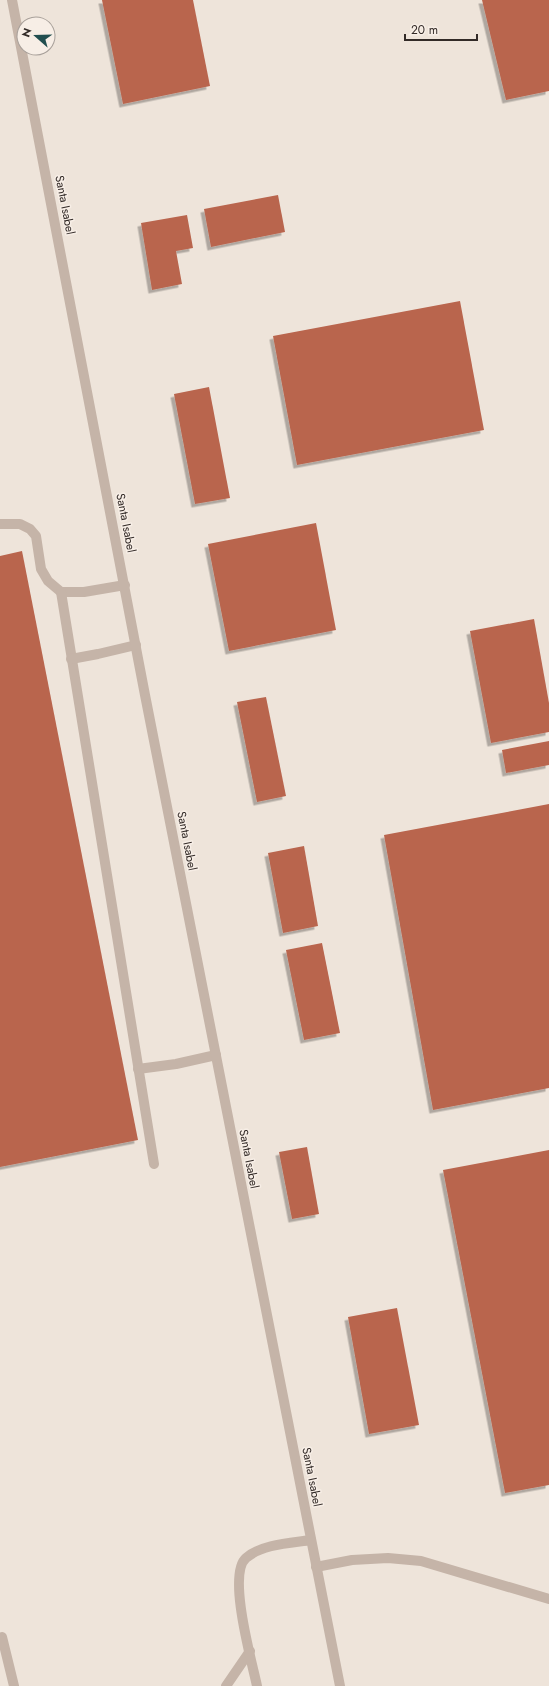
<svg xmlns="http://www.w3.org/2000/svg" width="549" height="1686" font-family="Jost,sans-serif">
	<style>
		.building { fill: #b9654e; filter: url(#shadow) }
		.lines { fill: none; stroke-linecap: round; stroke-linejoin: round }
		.lane { stroke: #c5b4a8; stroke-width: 10 }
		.street { stroke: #c5b4a8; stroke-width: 10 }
		.labels { text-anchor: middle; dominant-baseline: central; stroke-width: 3; stroke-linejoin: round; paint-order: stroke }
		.street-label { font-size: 12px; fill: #322a27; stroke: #f7eee6 }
	</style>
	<defs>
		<filter id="shadow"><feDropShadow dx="-3.5" dy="3.5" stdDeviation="0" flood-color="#0004"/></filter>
	</defs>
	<rect width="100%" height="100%" fill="#eee4da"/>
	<g class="building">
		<path d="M102,0H193L210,86L123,104Z"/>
		<path d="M482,0H549V91L506,100Z"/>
		<path d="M278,195L285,232L211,247L204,209Z"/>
		<path d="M187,215L193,248L176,251L182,284L152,290L141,223Z"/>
		<path d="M460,301L484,430L297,465L273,336Z"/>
		<path d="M209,387L230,498L195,504L174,394Z"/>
		<path d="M316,523L336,630L229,651L208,544Z"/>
		<path d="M22,551L138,1140L0,1167V556Z"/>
		<path d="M534,619L549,703V732L491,743L470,631Z"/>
		<path d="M266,697L286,796L257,802L237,702Z"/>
		<path d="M549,741V765L506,773L502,750Z"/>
		<path d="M549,804V1088L433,1110L384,835Z"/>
		<path d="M304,846L318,926L283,933L268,853Z"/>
		<path d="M322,943L340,1033L304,1040L286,950Z"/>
		<path d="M307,1147L319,1214L292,1219L279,1152Z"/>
		<path d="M549,1150V1485L505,1493L443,1170Z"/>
		<path d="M397,1308L419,1425L369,1434L348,1317Z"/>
	</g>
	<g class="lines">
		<g class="lane">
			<path d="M0,524H20L30,529L36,536L41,569L48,581L61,592H84L125,585"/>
			<path d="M61,592L154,1164"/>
			<path d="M71,659L98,654L136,645"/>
			<path d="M138,1069L176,1064L216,1055"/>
			<path d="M316,1567L352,1560L388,1558L421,1561L549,1599"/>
			<path d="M2,1637L14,1686"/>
			<path d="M226,1686L250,1651"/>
			<path d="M257,1686C252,1662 227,1574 246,1558C262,1544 291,1543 311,1540"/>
		</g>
		<path class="street" d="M12,0L145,695L340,1686"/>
	</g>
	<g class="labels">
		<g class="street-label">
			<text transform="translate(65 205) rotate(79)">Santa Isabel</text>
			<text transform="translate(126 523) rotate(79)">Santa Isabel</text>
			<text transform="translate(187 841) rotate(79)">Santa Isabel</text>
			<text transform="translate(249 1159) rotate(79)">Santa Isabel</text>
			<text transform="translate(312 1477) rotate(79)">Santa Isabel</text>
		</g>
	</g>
	<g transform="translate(36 36) rotate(290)"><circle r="19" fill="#f7eee6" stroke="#a8a09a"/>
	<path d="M0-3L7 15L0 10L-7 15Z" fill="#214e4f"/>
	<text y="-6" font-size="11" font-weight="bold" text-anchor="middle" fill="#322a27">N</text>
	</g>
	<path d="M405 34v6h72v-6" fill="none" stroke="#322a27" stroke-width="2"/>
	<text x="411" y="34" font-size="12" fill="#322a27" stroke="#f7eee6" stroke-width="3" paint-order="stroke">20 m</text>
</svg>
